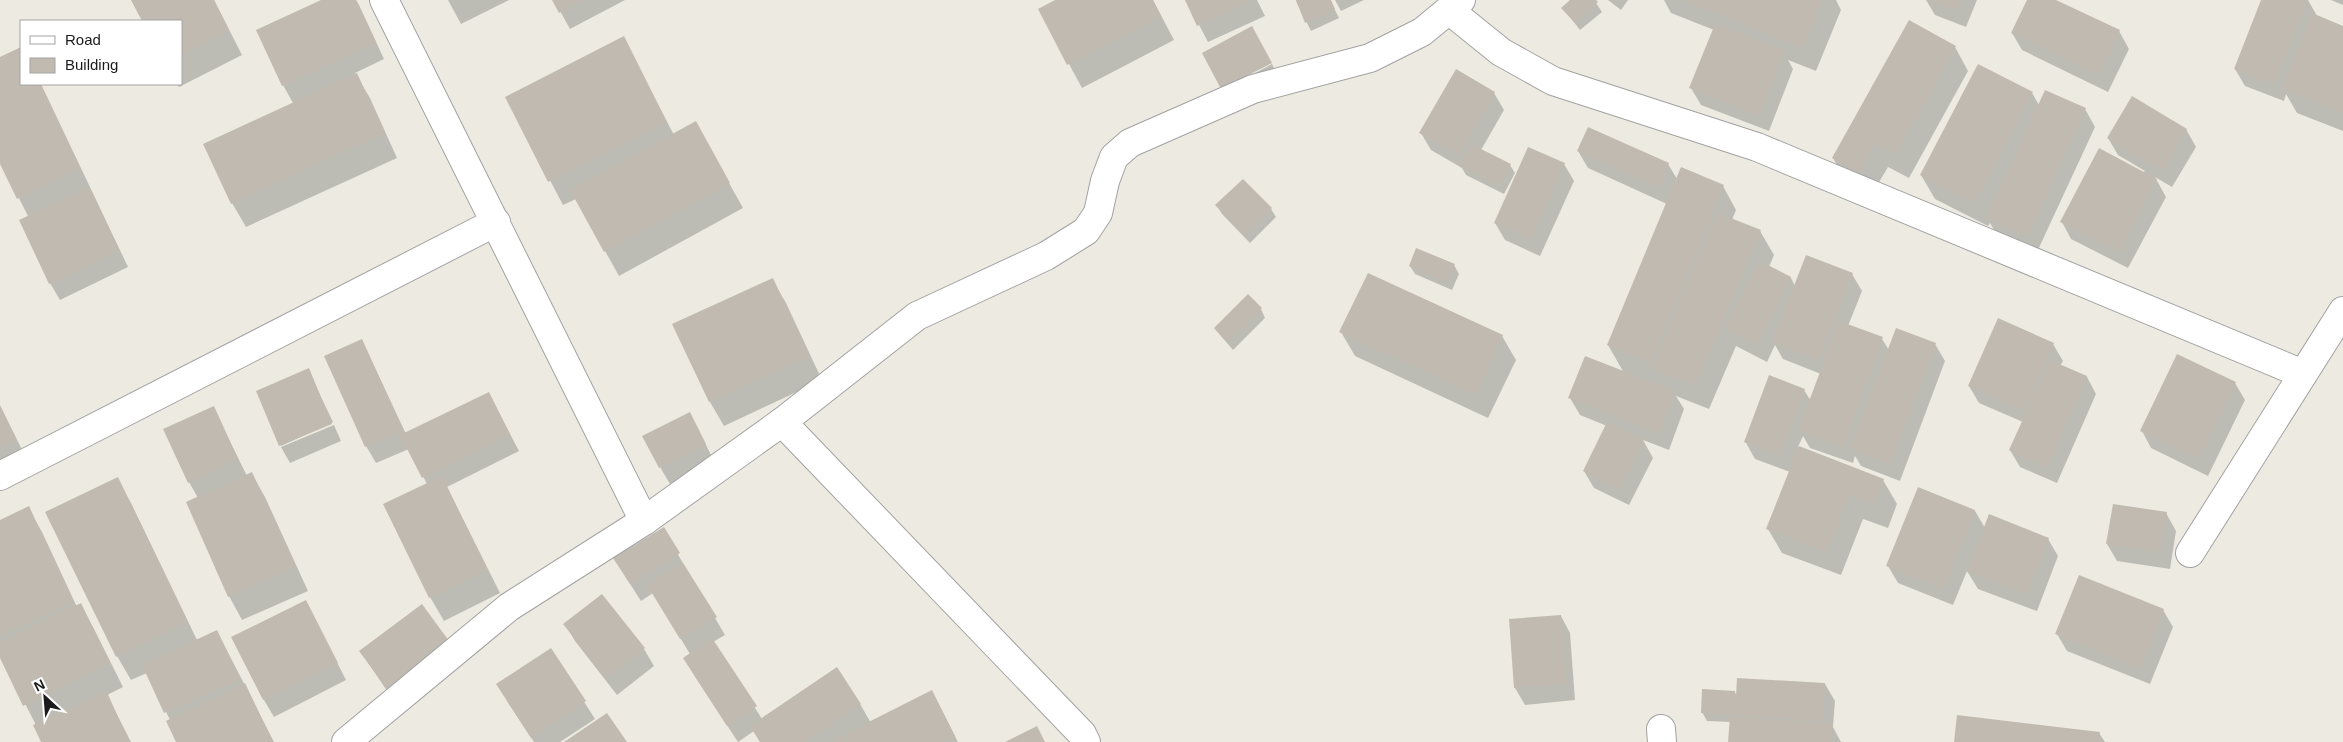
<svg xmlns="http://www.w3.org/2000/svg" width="2343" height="742" font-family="Arial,sans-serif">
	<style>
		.shadow { fill: #0003 }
		.building { fill: #c1bab0 }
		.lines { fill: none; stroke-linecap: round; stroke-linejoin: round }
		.street-casing { stroke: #a2a2a2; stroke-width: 30 }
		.street { stroke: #fff; stroke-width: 28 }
	</style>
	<rect width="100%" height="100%" fill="#edebe1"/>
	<g class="shadow">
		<path d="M133,0H214L242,55L179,87L177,84H181V21H144Z"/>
		<path d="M323,0H356L359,5L384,59L355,73L370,98L397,158L246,227L232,203L293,103L283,85Z"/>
		<path d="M448,0H509L461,24Z"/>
		<path d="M554,0H625L570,29Z"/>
		<path d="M1057,0H1153L1174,40L1082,88L1069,64Z"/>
		<path d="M1186,0H1257L1265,16L1208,42Z"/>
		<path d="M1298,0H1330L1339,18L1311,31L1296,1Z"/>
		<path d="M1335,0H1364L1341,11Z"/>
		<path d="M1572,0H1594L1602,12L1580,30L1563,8Z"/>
		<path d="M1608,0H1628L1621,10Z"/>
		<path d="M1664,0H1836L1841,10L1816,71L1788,60L1793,69L1769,131L1701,105L1691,88L1714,30L1671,13Z"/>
		<path d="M1926,0H1977L1966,27L1935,15Z"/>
		<path d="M2028,0H2053L2119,31L2129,49L2108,92L2022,50L2012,33Z"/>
		<path d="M2263,0H2308L2317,16L2343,27V131L2297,113L2286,94L2284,101L2245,86L2235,69Z"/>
		<path d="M2331,0H2343V5Z"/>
		<path d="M623,38L674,135L709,147L743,208L619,276L576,199L563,205L506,97Z"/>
		<path d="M1955,47L1968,71L1909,178L1888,167L1871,196L1847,182L1833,158Z"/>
		<path d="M21,48V84H41L128,267L60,300L50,283L28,216L0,161V59Z"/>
		<path d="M1272,64L1280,80L1223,90Z"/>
		<path d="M1494,93L1504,110L1481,150L1510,165L1515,173L1504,194L1466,175L1462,168L1431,150L1421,133Z"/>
		<path d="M2032,93L2039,105L2085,109L2095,127L2037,252L1997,235L1990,223L1988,226L1935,199L1921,175Z"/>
		<path d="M2186,129L2196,147L2172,187L2155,177L2166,197L2128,268L2071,239L2062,222L2145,171L2118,155L2108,138Z"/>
		<path d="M1578,151L1668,164L1677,179L1723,186L1736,210L1732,220L1760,231L1774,255L1769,267L1791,278L1795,286L1852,274L1862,291L1848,326L1882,339L1889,350L1935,344L1945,361L1900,481L1861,466L1855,456L1853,463L1810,448L1803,436L1798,447L1883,480L1897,504L1888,528L1863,519L1841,575L1782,553L1768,529L1790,472L1755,459L1745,441L1804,390L1811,401L1821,374L1783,359L1775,345L1767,362L1736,346L1709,409L1676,396L1684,409L1669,450L1643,440L1653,458L1629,505L1594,488L1584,471L1607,426L1580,415L1570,398L1624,373L1608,345L1667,204L1588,168Z"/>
		<path d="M1564,164L1574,181L1540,256L1505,240L1495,223Z"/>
		<path d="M1217,206L1271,209L1276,217L1250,243L1222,214Z"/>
		<path d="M1454,265L1459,274L1452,290L1415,274L1410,266Z"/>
		<path d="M772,279L786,303L822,380L724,426L710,402L674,325Z"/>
		<path d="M1261,309L1265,318L1233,350L1215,329Z"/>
		<path d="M1341,332L1502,336L1516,360L1488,418L1355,356Z"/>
		<path d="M362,340L406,434L489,394L519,451L447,487L500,593L444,621L430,597L427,484L409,449L376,463L366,446Z"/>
		<path d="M2053,344L2063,361L2060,366L2087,377L2096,394L2057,483L2020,467L2010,450L2023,422L1979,403L1969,386Z"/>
		<path d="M308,370L333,422L281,446L258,391Z"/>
		<path d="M2235,383L2245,400L2208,476L2151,448L2142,431Z"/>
		<path d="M0,405L29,464L0,478Z"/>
		<path d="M213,407L247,476L252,474L265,497L308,591L242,620L229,596L198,498L189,482Z"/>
		<path d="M334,425L341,441L290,463L281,447Z"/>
		<path d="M699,431L714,461L670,484L660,467Z"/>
		<path d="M117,479L131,503L197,640L217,631L274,742H177L170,720L147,673L131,680L117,656Z"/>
		<path d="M1919,489L1975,511L1985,528L2048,539L2058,556L2037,611L1978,589L1967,571L1953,605L1898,583L1888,566Z"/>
		<path d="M28,508L42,532L77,607L81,605L94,629L123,687L107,695L131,742H42L36,725L0,655V521Z"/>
		<path d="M2166,513L2176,531L2170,569L2117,561L2107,544Z"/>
		<path d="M663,529L725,635L713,642L762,719L860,704L871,723L941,709L958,742H760L754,731L738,742L694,675L690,654L653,593L641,601L625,576Z"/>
		<path d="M306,602L346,680L274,717L264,700Z"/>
		<path d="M2163,610L2173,627L2150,684L2067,651L2057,634Z"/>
		<path d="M1561,616L1570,633L1575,700L1525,705L1515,688Z"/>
		<path d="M565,624L644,649L654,666L617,695L575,641Z"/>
		<path d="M448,641L396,704L360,651Z"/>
		<path d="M551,650L595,719L560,742H534L507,701Z"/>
		<path d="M1825,684L1835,701L1833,727L1841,742H1729L1731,722L1707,721L1702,712L1735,692L1737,697Z"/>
		<path d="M2099,733L2105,742H1955Z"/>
	</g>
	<g class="building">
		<path d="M131,0H214L229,30L181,56V21H142Z"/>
		<path d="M321,0H356L376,42L282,86L256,30Z"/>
		<path d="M552,0H583L559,13Z"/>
		<path d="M1055,0H1153L1161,16L1067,65L1038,9Z"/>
		<path d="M1185,0H1253L1197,26Z"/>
		<path d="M1296,0H1331L1335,9L1305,23Z"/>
		<path d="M1570,0H1596L1598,2L1574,22L1561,8Z"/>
		<path d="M1684,0H1822L1802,48Z"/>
		<path d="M1929,0H1960L1956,11Z"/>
		<path d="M2027,0H2056L2120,30L2098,75L2011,33Z"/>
		<path d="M2261,0H2307L2274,84L2234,69Z"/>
		<path d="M2312,13L2343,26V113L2282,89Z"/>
		<path d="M1909,20L1956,46L1895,155L1874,143L1858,173L1832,158Z"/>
		<path d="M1715,24L1784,51L1759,115L1689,88Z"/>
		<path d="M1252,26L1272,63L1221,89L1202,53Z"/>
		<path d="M624,36L667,122L548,182L505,97Z"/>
		<path d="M21,47V84H40L80,168L17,199L0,164V57Z"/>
		<path d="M1978,64L2033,92L1974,203L1920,175Z"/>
		<path d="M1456,69L1495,92L1459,155L1419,133Z"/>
		<path d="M357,73L384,133L231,204L203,144Z"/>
		<path d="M2045,90L2086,108L2027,236L1986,218Z"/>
		<path d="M2132,96L2187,129L2162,171L2107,138Z"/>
		<path d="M696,121L730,183L604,252L570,190Z"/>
		<path d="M1588,127L1669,163L1658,187L1577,151Z"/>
		<path d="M1471,144L1511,164L1499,186L1460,166Z"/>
		<path d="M1528,147L1565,163L1530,239L1494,223Z"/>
		<path d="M2099,148L2157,179L2118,252L2060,222Z"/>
		<path d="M1681,167L1724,185L1650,363L1607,345Z"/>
		<path d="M1243,179L1272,208L1245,235L1215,205Z"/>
		<path d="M89,187L119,250L49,284L19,220Z"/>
		<path d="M1718,213L1761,230L1695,386L1652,368Z"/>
		<path d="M1416,248L1455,264L1447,282L1409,266Z"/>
		<path d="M1806,255L1853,273L1818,360L1772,342Z"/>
		<path d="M1760,261L1791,277L1757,345L1725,329Z"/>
		<path d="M1368,273L1503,335L1475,395L1339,332Z"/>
		<path d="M773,278L809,356L709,402L672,324Z"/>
		<path d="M1248,294L1262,308L1227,342L1214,328Z"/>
		<path d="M1998,318L2054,343L2023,410L1968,386Z"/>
		<path d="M1839,321L1883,337L1843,447L1798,431Z"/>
		<path d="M1896,328L1936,343L1890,464L1850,449Z"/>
		<path d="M362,339L403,430L365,447L324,356Z"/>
		<path d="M2177,354L2236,382L2198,459L2140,431Z"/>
		<path d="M1585,356L1675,391L1659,433L1568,398Z"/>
		<path d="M2050,360L2087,376L2047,467L2009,450Z"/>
		<path d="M309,368L332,424L279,446L256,391Z"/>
		<path d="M1769,375L1805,389L1779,455L1744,442Z"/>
		<path d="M489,392L510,434L422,478L400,435Z"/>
		<path d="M214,406L238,459L188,483L163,429Z"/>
		<path d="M0,407L16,440L0,448Z"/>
		<path d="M690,412L706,444L659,468L642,436Z"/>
		<path d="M1607,422L1644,439L1619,489L1583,471Z"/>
		<path d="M1799,446L1884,479L1874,505L1849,495L1827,552L1766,529Z"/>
		<path d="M252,472L295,567L228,597L186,502Z"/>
		<path d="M442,476L487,569L429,598L383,504Z"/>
		<path d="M118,477L188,622L116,657L45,512Z"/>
		<path d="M1918,487L1975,510L1943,589L1886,566Z"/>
		<path d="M2113,504L2167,512L2160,552L2106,544Z"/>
		<path d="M29,506L73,602L0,635V520Z"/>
		<path d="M1989,514L2049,538L2027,594L1967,572Z"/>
		<path d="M664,527L680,553L630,584L613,558Z"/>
		<path d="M683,563L717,617L680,639L647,585Z"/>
		<path d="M2079,575L2164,609L2140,668L2055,634Z"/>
		<path d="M602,594L645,648L606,678L563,624Z"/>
		<path d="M306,600L338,663L263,700L231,637Z"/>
		<path d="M81,603L110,663L23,706L0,658V643Z"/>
		<path d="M422,604L449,641L386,687L359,651Z"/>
		<path d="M1561,615L1566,683L1514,688L1509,619Z"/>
		<path d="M217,630L240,679L164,713L142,665Z"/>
		<path d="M712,638L757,706L727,726L683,658Z"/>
		<path d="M551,648L586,701L531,738L496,684Z"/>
		<path d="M837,667L861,704L805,742H760L750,726Z"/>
		<path d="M1737,678L1825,683L1823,721L1735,715Z"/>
		<path d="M245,683L273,742H176L166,721Z"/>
		<path d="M1702,689L1735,691L1734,715L1701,713Z"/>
		<path d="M932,690L955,736L944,742H837L835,739Z"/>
		<path d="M107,692L129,742H41L33,725Z"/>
		<path d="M607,713L627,742H564Z"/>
		<path d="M1957,715L2100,732L2099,742H1954Z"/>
		<path d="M1730,717L1831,723L1830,742H1728Z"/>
		<path d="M1037,726L1045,742H1005Z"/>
	</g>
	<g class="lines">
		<g class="street-casing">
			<g id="street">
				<path d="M384,0L644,521"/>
				<path d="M1449,10L1501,52L1553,81L1757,147L2303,374"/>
				<path d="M782,422L1082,734L1086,742"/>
				<path d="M0,476L496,222"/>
				<path d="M2190,553L2343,311"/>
				<path d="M1661,729L1662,742"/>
				<path d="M346,742L509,607L644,521L782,422L917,316L1046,256L1086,231L1098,213L1105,181L1114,157L1130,143L1253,89L1370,58L1422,32L1461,0"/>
			</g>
		</g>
		<use href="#street" class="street"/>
	</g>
	<rect x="20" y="20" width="162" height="65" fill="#ffffff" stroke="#a4a4a4"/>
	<rect x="30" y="36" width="25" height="8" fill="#ffffff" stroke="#a4a4a4"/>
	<text x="65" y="45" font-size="15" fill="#1b1b1b">Road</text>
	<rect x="30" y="58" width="25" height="15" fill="#c1bab0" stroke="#a4a4a4"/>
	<text x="65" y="70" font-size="15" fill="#1b1b1b">Building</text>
	<g transform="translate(45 697) rotate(334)" stroke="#ffffff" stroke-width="4" paint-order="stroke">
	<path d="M0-4L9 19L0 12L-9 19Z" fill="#1b1b1b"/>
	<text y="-8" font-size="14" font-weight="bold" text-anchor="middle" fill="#1b1b1b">N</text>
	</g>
</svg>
